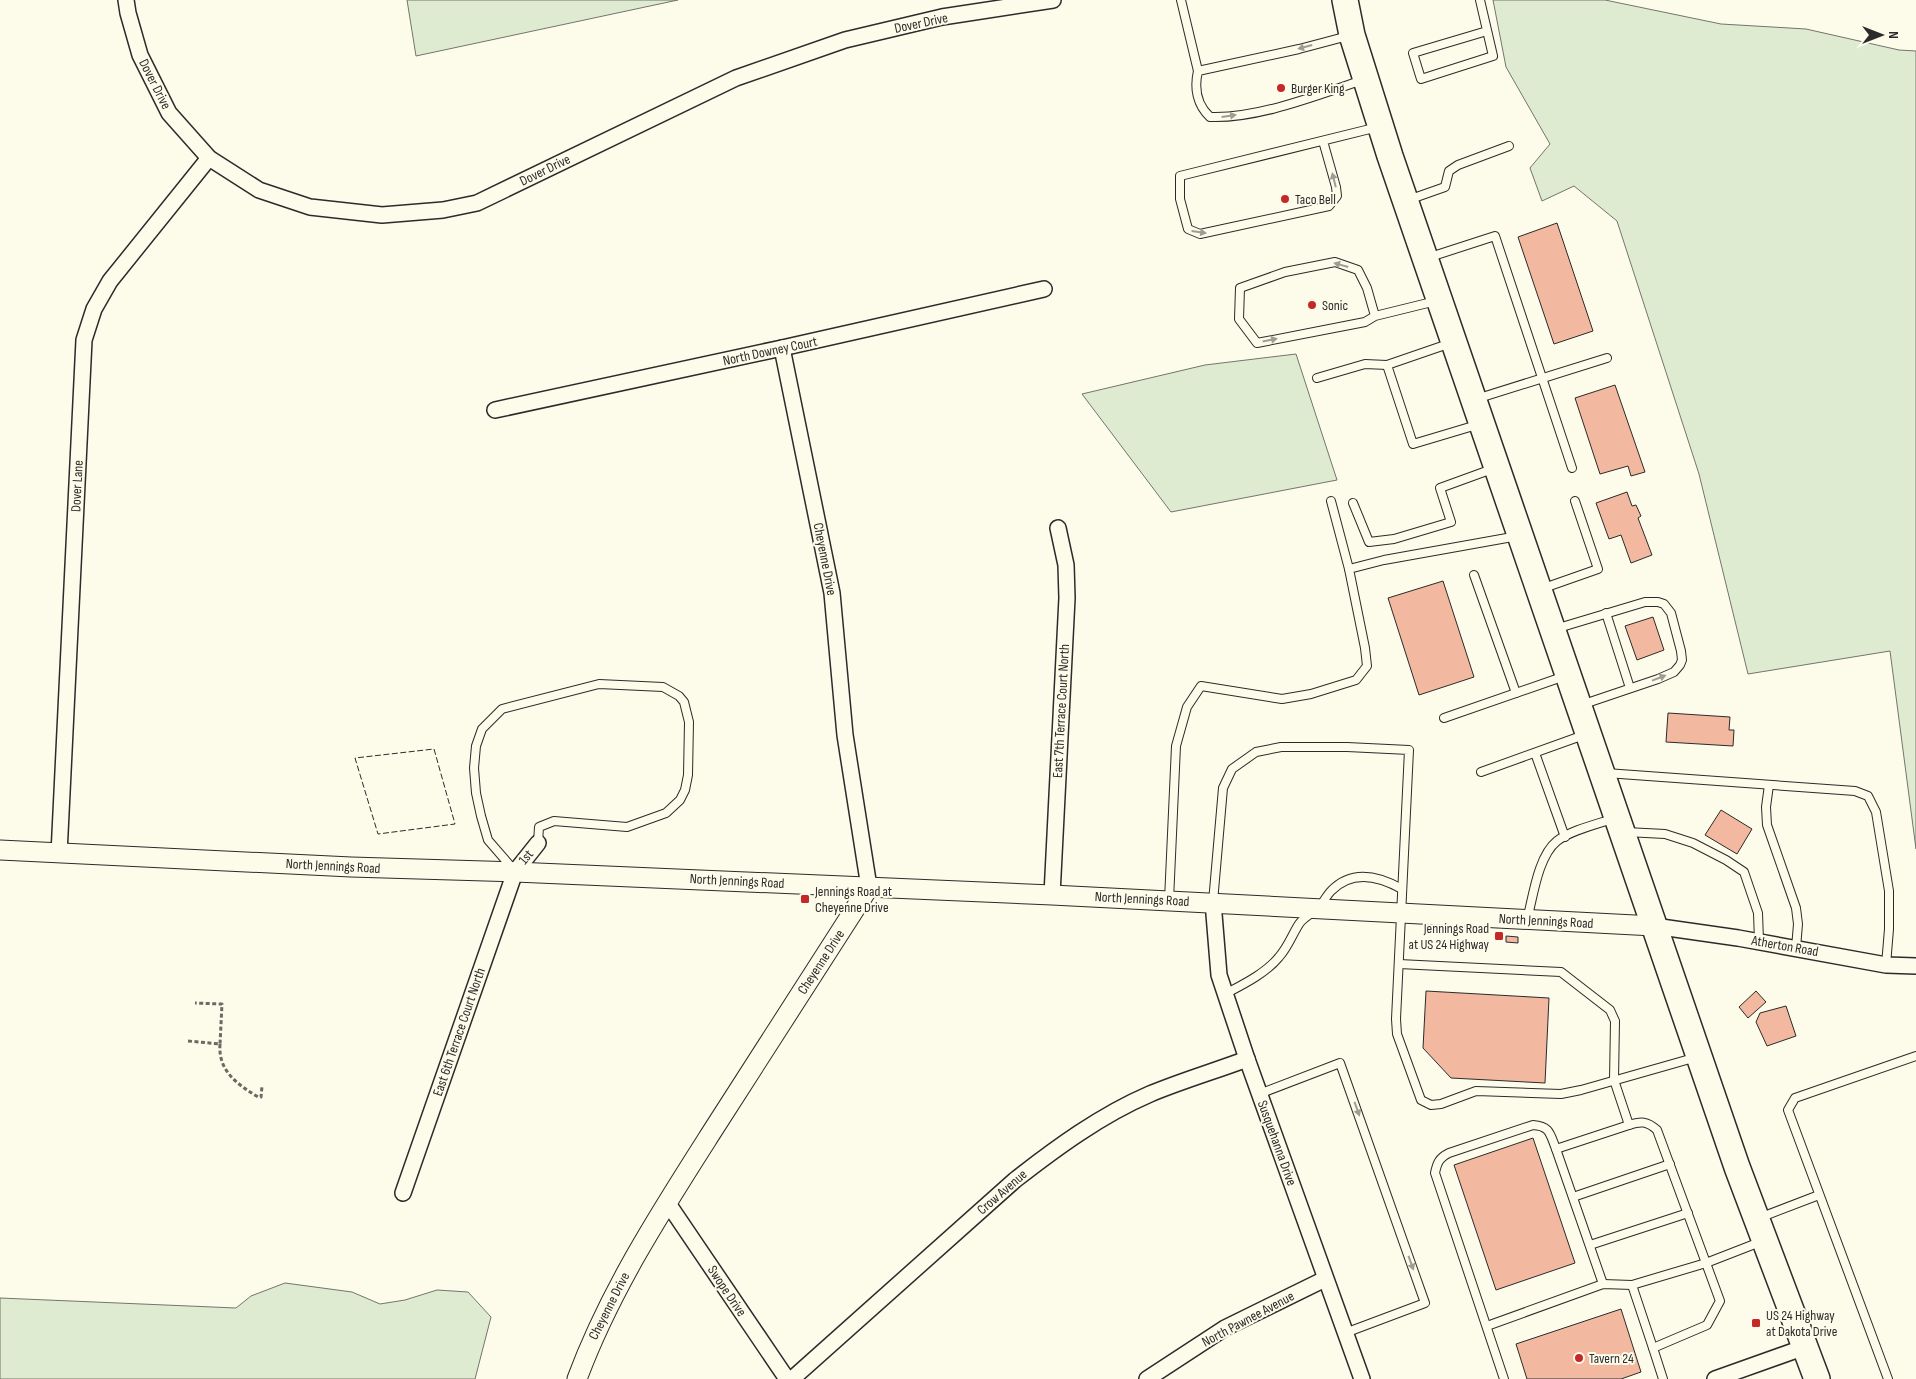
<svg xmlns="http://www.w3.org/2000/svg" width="1916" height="1379" font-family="'Sofia Sans Condensed',sans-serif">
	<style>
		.green { fill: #deebd1; stroke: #74746e }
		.building { fill: #f2b8a0; stroke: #2b2b2b }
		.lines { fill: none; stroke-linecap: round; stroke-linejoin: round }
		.service-casing { stroke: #2b2b2b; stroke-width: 10 }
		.minor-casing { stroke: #2b2b2b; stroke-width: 18 }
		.tertiary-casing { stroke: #2b2b2b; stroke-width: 21 }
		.trunk-casing { stroke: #2b2b2b; stroke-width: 28 }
		.path { stroke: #6a6964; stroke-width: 3; stroke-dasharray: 4 2.5; stroke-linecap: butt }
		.service { stroke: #fdfbea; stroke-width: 8 }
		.minor { stroke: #fdfbea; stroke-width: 15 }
		.tertiary { stroke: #fdfbea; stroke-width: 19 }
		.trunk { stroke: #fdfbea; stroke-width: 25 }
		.fence { stroke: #2b2b2b; stroke-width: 1; stroke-dasharray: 6 2.5; stroke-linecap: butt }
		.oneway { fill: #9e9d94 }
		.poi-dot { fill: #c62828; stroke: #fdfbea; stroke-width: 2 }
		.labels { text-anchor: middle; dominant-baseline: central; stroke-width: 4; stroke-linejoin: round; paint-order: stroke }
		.street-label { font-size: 14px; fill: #2b2b2b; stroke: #fdfbea }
		.poi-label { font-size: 14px; fill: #2b2b2b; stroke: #fdfbea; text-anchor: start }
	</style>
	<rect width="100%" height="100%" fill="#fdfbea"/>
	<g class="green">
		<path d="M407,0H678L416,56Z"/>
		<path d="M1493,0H1605L1721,24L1806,29L1899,50L1916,51V849L1890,651L1748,674L1699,474L1617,221L1574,186L1542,201L1530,168L1550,144L1506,67Z"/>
		<path d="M1296,354L1337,480L1171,512L1082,394L1205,365Z"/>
		<path d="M285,1283L352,1292L380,1304L405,1300L437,1290L468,1292L491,1317L475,1379H0V1298L236,1308L251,1296Z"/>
	</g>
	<g class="building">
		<path d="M1557,223L1593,331L1554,344L1518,237Z"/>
		<path d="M1615,385L1645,472L1631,476L1628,466L1600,474L1575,398Z"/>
		<path d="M1627,492L1632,506L1636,505L1641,516L1638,518L1652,555L1631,563L1621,535L1609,539L1596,503Z"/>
		<path d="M1443,581L1474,677L1419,695L1388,598Z"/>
		<path d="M1653,617L1664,650L1637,660L1625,626Z"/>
		<path d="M1668,713L1730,717L1729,730H1734L1733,746L1666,742Z"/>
		<path d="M1721,810L1752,829L1737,854L1705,835Z"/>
		<path d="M1506,936L1518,937V943L1506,942Z"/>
		<path d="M1426,991L1549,998L1545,1083L1451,1078L1423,1048Z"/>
		<path d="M1756,991L1766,1002L1748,1018L1739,1007Z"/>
		<path d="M1786,1006L1796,1036L1767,1046L1756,1022L1760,1013Z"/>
		<path d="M1533,1138L1575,1263L1496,1290L1454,1165Z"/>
		<path d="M1621,1309L1641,1372L1621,1379H1527L1516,1344Z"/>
	</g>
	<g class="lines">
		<g class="service-casing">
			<g id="service">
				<path d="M1181,0L1198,71"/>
				<path d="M1480,0L1493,56L1421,79L1413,53L1487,31"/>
				<path d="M1348,36L1299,49L1198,71C1194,88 1197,105 1210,117C1258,119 1317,95 1363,80"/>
				<path d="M1323,141L1336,187L1337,196L1329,206L1200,234L1188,229L1180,199V176L1378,127"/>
				<path d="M1408,200L1445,187L1449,171L1458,165L1509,146"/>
				<path d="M1427,258L1495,236L1572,468"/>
				<path d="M1375,316L1367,288L1358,270L1335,262L1285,272L1240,288L1239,319L1257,343L1365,322L1375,316L1436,301"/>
				<path d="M1451,343L1387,365L1413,444L1480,424"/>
				<path d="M1317,378L1365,364L1387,365"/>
				<path d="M1476,399L1607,358"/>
				<path d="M1331,501L1349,569"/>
				<path d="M1353,503L1369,542L1394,539L1451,522L1440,488L1495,468"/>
				<path d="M1474,575L1516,693"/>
				<path d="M1541,589L1598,569L1575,501"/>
				<path d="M1606,613L1630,688"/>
				<path d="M1555,629L1645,602H1658L1664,604L1671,613L1681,651L1682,660L1680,665L1674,672L1658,679L1581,705"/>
				<path d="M1444,718L1565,676"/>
				<path d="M1535,753L1565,837"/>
				<path d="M1481,772L1584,735"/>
				<path d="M1606,773L1855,791L1868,796L1876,812L1889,891V929L1886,965"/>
				<path d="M1769,785L1766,807L1767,825L1796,908L1798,924L1796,948"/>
				<path d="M1626,832L1665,834L1693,843L1726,860L1744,872L1758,913L1759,941"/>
				<path d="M514,870L488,840L481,816L476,793L474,768L476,746L482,729L502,709L599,684L663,687L679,696L684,702L689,722L688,775L685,790L680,800L666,813L627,827L554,821L539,827L538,843"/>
				<path d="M1169,900L1176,746L1187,707L1201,686L1282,699L1311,694L1356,680L1367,666L1365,648L1349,569L1384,560L1518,536"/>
				<path d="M1213,902L1223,788L1232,769L1256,752L1281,747H1347L1409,750L1396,1019L1397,1034L1421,1100L1431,1105L1441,1104L1476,1091L1561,1094L1581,1090L1697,1057"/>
				<path d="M1527,920C1533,897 1538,856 1557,841C1571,830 1598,824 1615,818"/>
				<path d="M1399,964L1561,972L1610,1010L1615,1021L1614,1080L1629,1125C1641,1121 1647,1121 1657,1130L1720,1301L1707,1325L1653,1348L1663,1379"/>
				<path d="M1225,994C1244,984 1266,973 1279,957C1288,947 1292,935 1299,924C1303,918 1311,914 1317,909C1323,904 1326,896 1331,891C1352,869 1379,876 1402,889"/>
				<path d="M1259,1094L1340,1063L1425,1303L1345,1333"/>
				<path d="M1556,1149L1603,1284"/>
				<path d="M1573,1197L1670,1164"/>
				<path d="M1759,1218L1819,1195"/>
				<path d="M1590,1245L1688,1213"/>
				<path d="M1632,1285L1653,1348"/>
				<path d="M1487,1326L1603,1284L1632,1285L1706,1263L1760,1242"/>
				<path d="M1504,1379L1435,1173C1437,1163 1439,1158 1449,1153L1533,1125C1550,1126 1550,1134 1556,1149L1629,1125"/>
				<path d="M1888,1379L1788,1110L1795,1098L1916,1056"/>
			</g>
		</g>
		<g class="minor-casing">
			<g id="minor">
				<path d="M126,0L128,13L140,55L169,113L209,158L259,190L310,207L382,215L443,210L477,203L736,78L845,40L942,17L1053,0"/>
				<path d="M782,348L832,593L845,735L869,887"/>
				<path d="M495,410L782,348L1044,289"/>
				<path d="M59,854L84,340L94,309L110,281L209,158"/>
				<path d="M1052,895L1067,598L1066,565L1058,528"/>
				<path d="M1213,902L1219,975L1247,1059L1362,1379"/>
				<path d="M1654,926L1738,938L1886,965L1916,966"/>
				<path d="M403,1193L515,872L538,843"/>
				<path d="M667,1202L787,1379"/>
				<path d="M792,1379L1015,1180C1056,1148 1101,1115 1150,1094C1181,1081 1215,1071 1247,1059"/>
				<path d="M1147,1379L1225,1328L1325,1279"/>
				<path d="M1715,1379L1805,1347"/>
			</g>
		</g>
		<g class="tertiary-casing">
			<g id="tertiary">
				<path d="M0,850L351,867L515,872L1052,895L1654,926"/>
				<path d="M577,1379C610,1290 662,1210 713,1130C765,1049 817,968 869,887"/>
			</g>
		</g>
		<g class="trunk-casing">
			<path id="trunk" d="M1345,0L1352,35L1390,156L1737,1167L1817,1379"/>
		</g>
		<g class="path">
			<path d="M188,1041L220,1044L222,1004L195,1003"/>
			<path d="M220,1044C218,1071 237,1084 258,1097H261L262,1086"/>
		</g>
		<use href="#service" class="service"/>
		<use href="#minor" class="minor"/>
		<use href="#tertiary" class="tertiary"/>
		<use href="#trunk" class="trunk"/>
		<path class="fence" d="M434,749L455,824L378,834L355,758Z"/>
	</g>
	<defs><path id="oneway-solid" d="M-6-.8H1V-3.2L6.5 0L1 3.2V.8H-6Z" transform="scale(1.25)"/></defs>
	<g class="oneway">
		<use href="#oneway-solid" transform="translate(1305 47) rotate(165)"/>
		<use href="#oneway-solid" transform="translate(1229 116) rotate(-8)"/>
		<use href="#oneway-solid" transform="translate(1334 180) rotate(-104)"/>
		<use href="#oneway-solid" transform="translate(1199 232) rotate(8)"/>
		<use href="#oneway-solid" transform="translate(1341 265) rotate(-164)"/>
		<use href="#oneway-solid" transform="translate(1270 340) rotate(-11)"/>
		<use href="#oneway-solid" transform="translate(1659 678) rotate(-21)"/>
		<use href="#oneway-solid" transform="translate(1357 1109) rotate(70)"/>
		<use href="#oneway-solid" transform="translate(1411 1263) rotate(70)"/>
	</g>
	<g class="poi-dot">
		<circle cx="1281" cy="88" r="5"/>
		<circle cx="1285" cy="199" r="5"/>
		<circle cx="1312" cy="305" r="5"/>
		<rect x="800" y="894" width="10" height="10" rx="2.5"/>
		<rect x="1494" y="931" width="10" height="10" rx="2.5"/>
		<rect x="1751" y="1318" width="10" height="10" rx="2.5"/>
		<circle cx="1579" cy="1358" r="5"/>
	</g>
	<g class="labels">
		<g class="street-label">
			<text transform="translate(921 23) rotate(-12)">Dover Drive</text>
			<text transform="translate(155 84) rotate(63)">Dover Drive</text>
			<text transform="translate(545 170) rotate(-26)">Dover Drive</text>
			<text transform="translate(770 351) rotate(-12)">North Downey Court</text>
			<text transform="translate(77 486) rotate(-87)">Dover Lane</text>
			<text transform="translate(825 559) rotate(79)">Cheyenne Drive</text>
			<text transform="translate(1061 711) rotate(-87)">East 7th Terrace Court North</text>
			<text transform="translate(526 857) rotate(-51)">1st</text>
			<text transform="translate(333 866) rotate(3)">North Jennings Road</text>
			<text transform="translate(737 881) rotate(3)">North Jennings Road</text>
			<text transform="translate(1142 899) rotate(3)">North Jennings Road</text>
			<text transform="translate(1546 921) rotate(3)">North Jennings Road</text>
			<text transform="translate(1785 946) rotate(10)">Atherton Road</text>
			<text transform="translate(821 962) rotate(-57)">Cheyenne Drive</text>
			<text transform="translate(459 1032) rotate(-71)">East 6th Terrace Court North</text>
			<text transform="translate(1277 1143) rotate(70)">Susquehanna Drive</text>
			<text transform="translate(1002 1192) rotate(-41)">Crow Avenue</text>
			<text transform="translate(727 1291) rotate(56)">Swope Drive</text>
			<text transform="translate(609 1306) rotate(-63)">Cheyenne Drive</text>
			<text transform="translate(1248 1319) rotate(-28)">North Pawnee Avenue</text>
		</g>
		<g class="poi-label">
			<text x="1291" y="88">Burger King</text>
			<text x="1295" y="199">Taco Bell</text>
			<text x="1322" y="305">Sonic</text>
			<text x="815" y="891">Jennings Road at<tspan x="815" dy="16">Cheyenne Drive</tspan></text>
			<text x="1489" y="928" text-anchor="end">Jennings Road<tspan x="1489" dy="16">at US 24 Highway</tspan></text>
			<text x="1766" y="1315">US 24 Highway<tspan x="1766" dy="16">at Dakota Drive</tspan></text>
			<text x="1589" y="1358">Tavern 24</text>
		</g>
	</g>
	<g transform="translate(1881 35) rotate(90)" stroke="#fdfbea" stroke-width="4" paint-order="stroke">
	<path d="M0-4L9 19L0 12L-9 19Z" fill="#2b2b2b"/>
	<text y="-8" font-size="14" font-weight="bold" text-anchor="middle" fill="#2b2b2b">N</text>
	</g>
</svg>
